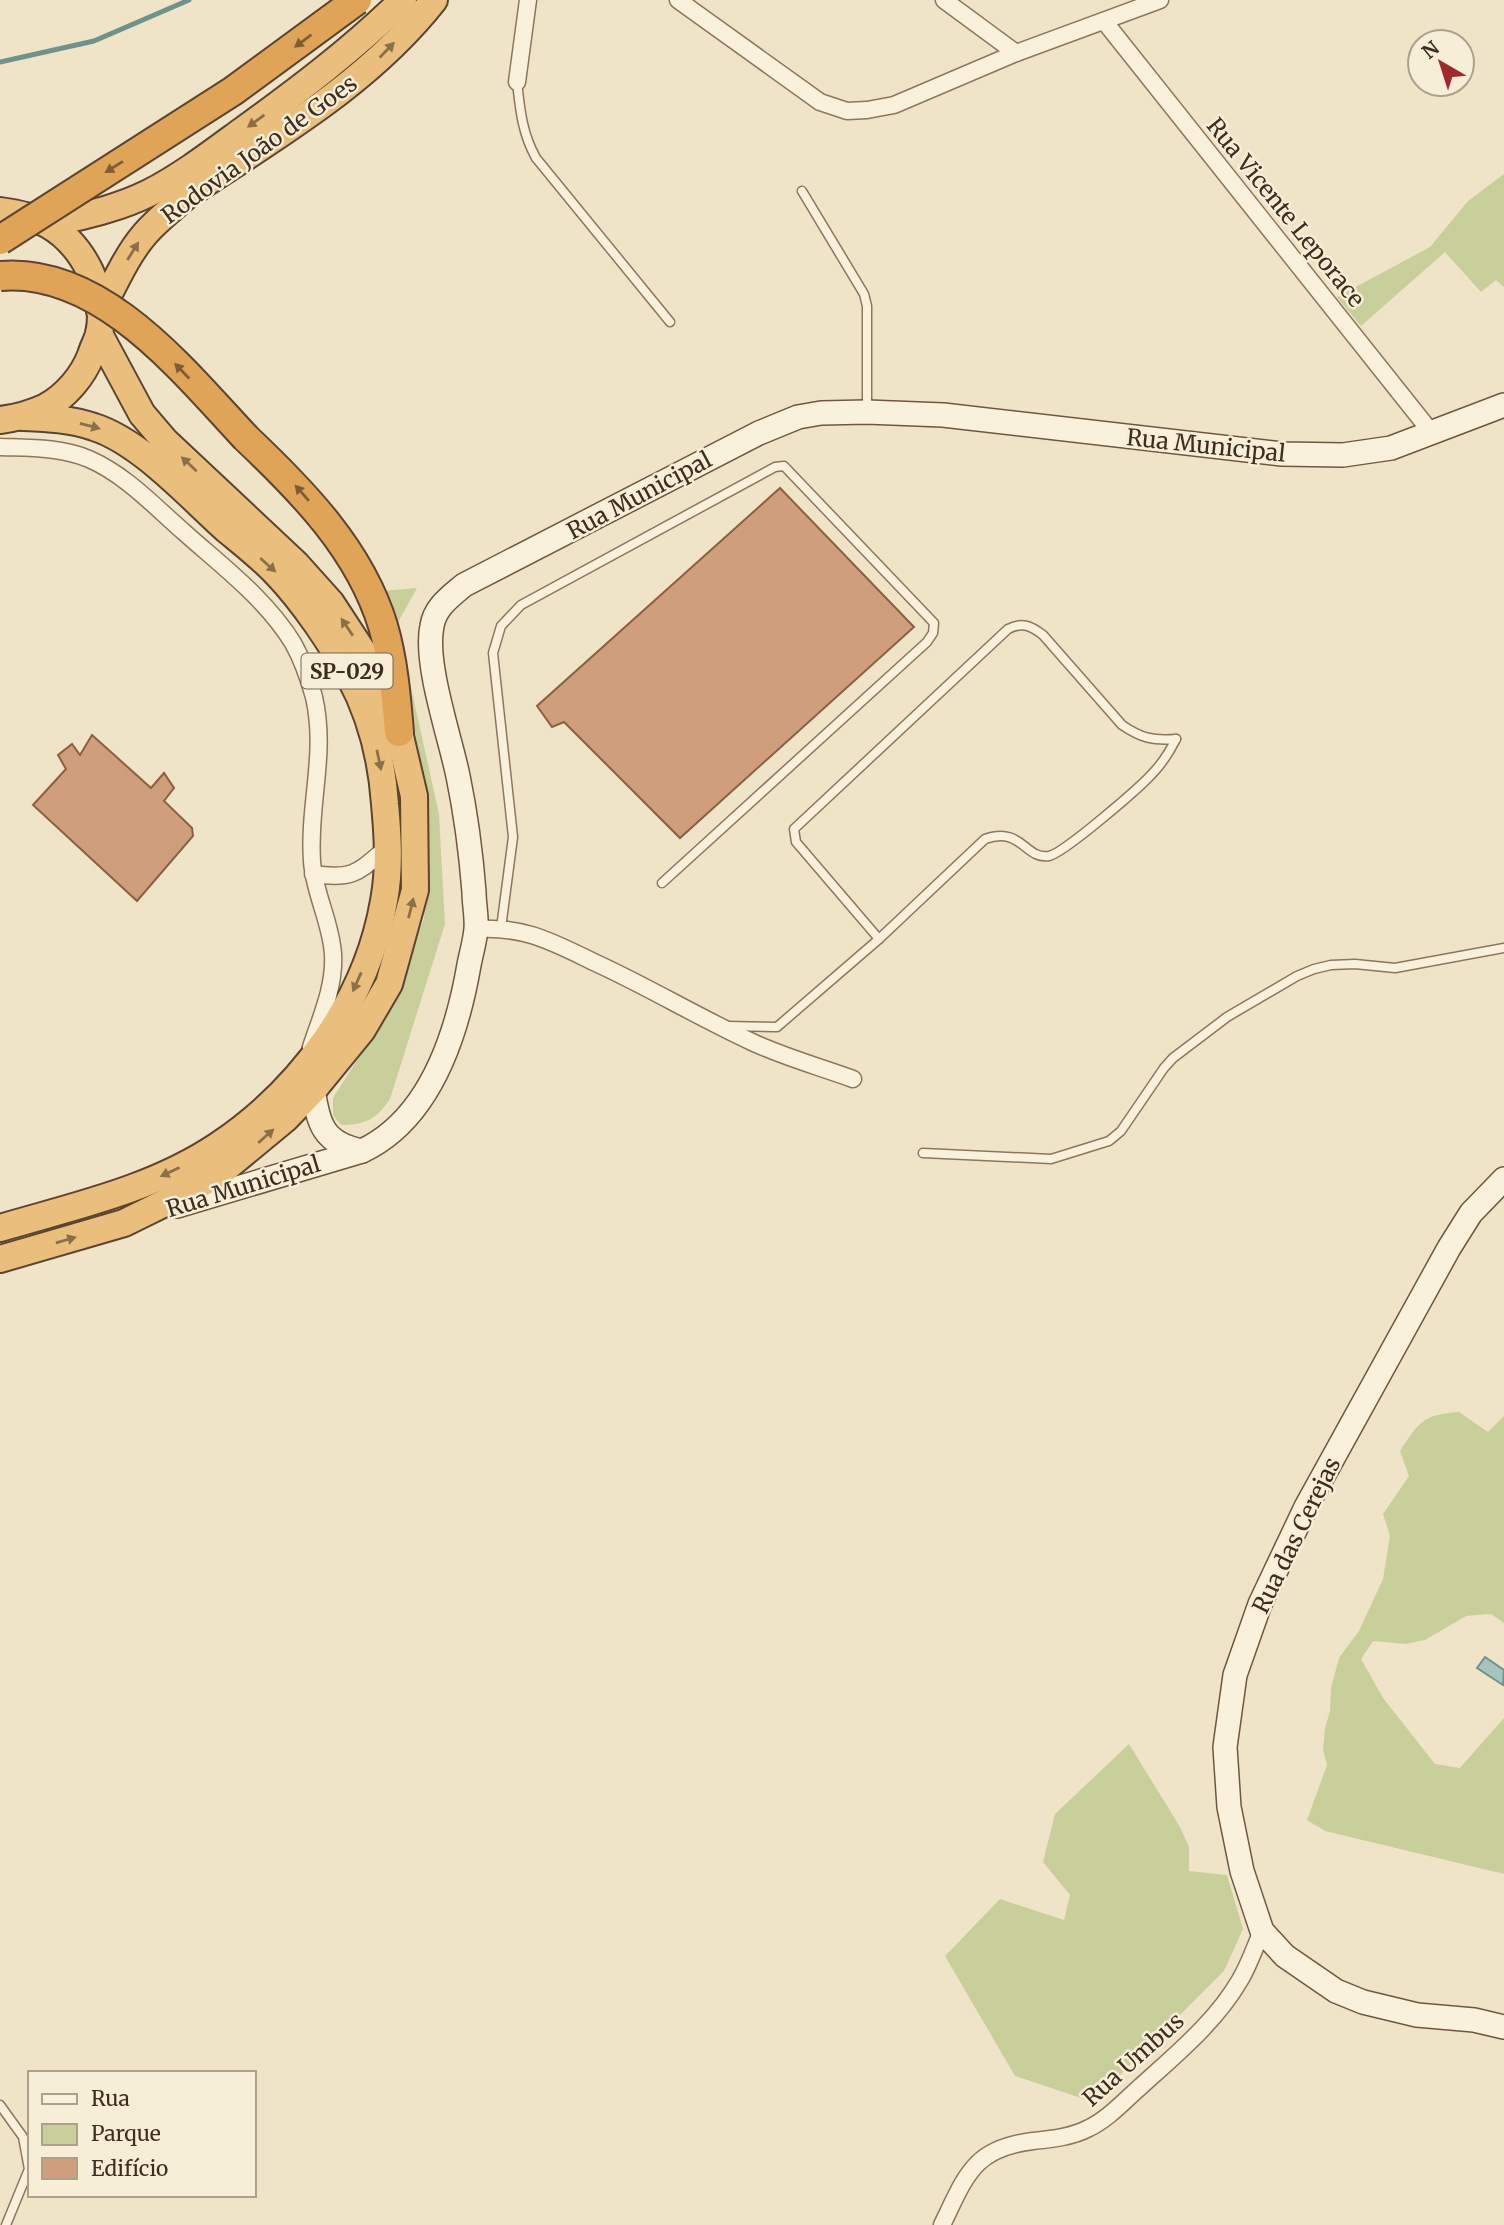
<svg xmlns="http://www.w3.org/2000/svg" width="1504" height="2225" font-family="Merriweather,serif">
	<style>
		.green { fill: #c9cf9b }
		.water { fill: #a9c4bc; stroke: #6f938a; stroke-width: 2 }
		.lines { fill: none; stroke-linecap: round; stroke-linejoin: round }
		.stream { stroke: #6f938a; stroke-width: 5 }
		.building { fill: #cf9f7d; stroke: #8d5f41; stroke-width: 2 }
		.service-casing { stroke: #8d765c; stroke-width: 11 }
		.minor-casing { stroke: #8d765c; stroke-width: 19 }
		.secondary-casing { stroke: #6f573f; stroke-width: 26 }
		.trunk-casing { stroke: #5b4430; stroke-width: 30 }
		.motorway-casing { stroke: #5b4430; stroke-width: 32 }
		.service { stroke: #faf1dc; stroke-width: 8 }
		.minor { stroke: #faf1dc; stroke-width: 16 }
		.secondary { stroke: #faf1dc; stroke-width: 23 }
		.trunk { stroke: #eabe7c; stroke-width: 26 }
		.motorway { stroke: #e0a458; stroke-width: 28 }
		.motorway-bridge-casing { stroke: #5b4430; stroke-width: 32; stroke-linecap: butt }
		.motorway-bridge { stroke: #e0a458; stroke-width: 28 }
		.oneway { fill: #7e5d36 }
		.oneway2 { fill: #8b6f49 }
		.labels { text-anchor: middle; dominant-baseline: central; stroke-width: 5; stroke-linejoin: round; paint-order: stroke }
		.shield { fill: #f7eed8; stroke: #756857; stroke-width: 2 }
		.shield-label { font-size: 21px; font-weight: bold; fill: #3d2e20 }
		.street-label { font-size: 23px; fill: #3d2e20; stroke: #f7eed8 }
	</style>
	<rect width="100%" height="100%" fill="#f0e4c8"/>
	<g class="green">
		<path d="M1504,174V287L1496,280L1481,292L1445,252L1361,326L1337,297L1430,247L1468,201Z"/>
		<path d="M417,588L397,624L439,814L445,924L390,1099C377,1119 365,1125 341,1125L333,1115V1098L389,1010L424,918L427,818L381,591Z"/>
		<path d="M1459,1412L1488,1432L1504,1416V1623L1491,1614L1466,1616L1425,1640L1406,1644L1373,1641L1361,1659L1383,1698L1435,1764L1460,1768L1504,1718V1874L1325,1831L1307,1820L1327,1765L1323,1750L1325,1728L1330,1711L1331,1688L1339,1658L1359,1631L1383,1579L1390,1536L1383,1514L1409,1476L1400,1451C1420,1421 1422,1415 1459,1412Z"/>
		<path d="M1129,1744L1180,1827L1189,1847V1871L1227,1875L1243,1929L1224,1971L1093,2102L1015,2076L945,1956L1000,1899L1064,1920L1070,1895L1043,1862L1055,1814Z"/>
	</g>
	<path class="water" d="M1485,1657L1504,1670L1503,1685L1477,1668Z"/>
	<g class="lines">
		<path class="stream" d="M0,62L94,41L189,0"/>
	</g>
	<g class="building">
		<path d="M780,488L914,627L680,838L564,722L552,727L537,706Z"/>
		<path d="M92,735L151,788L164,773L174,788L164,801L192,828L193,836L137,901L33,805L66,769L58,755L72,744L80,755Z"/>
	</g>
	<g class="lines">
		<g class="service-casing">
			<g id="service">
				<path d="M517,82C520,109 522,133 536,158L670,322"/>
				<path d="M802,191L864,294L867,306V409"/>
				<path d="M501,928L513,837L493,653L501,626L521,605L775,467L784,466L934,623L933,633L927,642L662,883"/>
				<path d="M879,939L985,839C1022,826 1025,860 1049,856C1064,853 1138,789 1151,775C1162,764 1169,753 1176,739"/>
				<path d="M726,1026L777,1027L879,939L796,842L794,829L1008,629C1022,622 1030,625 1043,635L1122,725C1141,738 1153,741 1176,739"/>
				<path d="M923,1153L1051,1159L1109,1141L1121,1131L1164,1068L1173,1058L1227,1017L1297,976L1314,969L1331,965L1355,964L1395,968L1504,948"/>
				<path d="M0,2105L23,2137L29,2169L6,2225"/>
			</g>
		</g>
		<g class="minor-casing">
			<g id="minor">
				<path d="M678,0L820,102L847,111L867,110L894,105L1016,53L1160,0"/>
				<path d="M944,0L1016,53"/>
				<path d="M1104,21L1431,432"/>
				<path d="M517,82L528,0"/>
				<path d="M0,447C29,448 61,447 89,459C126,475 155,507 185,533C223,567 266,599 293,643C302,659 309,679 314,697C327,754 308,805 312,861C314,893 331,922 333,954C335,986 321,1017 311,1047"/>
				<path d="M313,874C355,880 358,872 389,846"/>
				<path d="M476,929C526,926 554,943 598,964C650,988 700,1018 752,1042C784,1057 820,1067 853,1079"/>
				<path d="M942,2225C966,2176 973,2148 1033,2141C1052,2139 1072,2137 1089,2128C1108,2119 1124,2101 1139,2088C1175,2055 1215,2023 1240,1980C1249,1965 1255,1947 1262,1931"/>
			</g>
		</g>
		<g class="secondary-casing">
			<g id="secondary">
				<path d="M313,1090C319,1125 323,1143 362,1151"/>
				<path d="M1504,1179L1471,1213L1449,1248L1306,1507L1260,1604L1235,1675L1225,1747L1229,1807L1242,1871L1262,1931L1285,1956L1336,1991L1363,2002L1417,2015L1474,2020L1504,2027"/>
				<path d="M177,1206L362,1151C430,1119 457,1034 469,965C471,954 475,941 476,929C477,917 474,904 474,892C471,853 466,815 458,776C450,737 424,663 432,626C435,607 450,597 464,585L759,433L798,417L821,413L867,412L943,415L1282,454L1343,455L1391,448L1504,405"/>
			</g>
		</g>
		<g class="trunk-casing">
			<g id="trunk">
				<path d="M0,211C15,213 34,217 47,224C83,244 108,293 99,334C97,341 93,348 91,355C83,376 66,396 46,407C31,414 16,418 0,420"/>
				<path d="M48,224C82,216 117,209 149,193C182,176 212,153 242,131C299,90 353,49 403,0"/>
				<path d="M100,311C114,285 126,256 145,234C157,220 173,208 186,196C274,137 368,84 434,0"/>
				<path d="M0,1228C75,1206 154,1189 219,1145C302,1089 367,1000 384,901C390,869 388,836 385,804C382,761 371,716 350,677C332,644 303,601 277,574C262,558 244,544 227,530C190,497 141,442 94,427C71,419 46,418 23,417"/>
				<path d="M0,1259L124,1223L187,1192L222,1171L285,1119L313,1090L362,1030L389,984L415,890L414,796L399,732L367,658L331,603L296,564L165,441L142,414L99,334"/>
			</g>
		</g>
		<g class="motorway-casing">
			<path id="motorway" d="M246,438C302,491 360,550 383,626C393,660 396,696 399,732"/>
		</g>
		<use href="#service" class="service"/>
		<use href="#minor" class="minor"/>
		<use href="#secondary" class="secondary"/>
		<use href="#trunk" class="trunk"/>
		<use href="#motorway" class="motorway"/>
		<g class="motorway-bridge-casing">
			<g id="motorway-bridge">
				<path d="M0,240L233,91L357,0"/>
				<path d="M0,276C102,267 184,372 246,438"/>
			</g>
		</g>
		<use href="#motorway-bridge" class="motorway-bridge"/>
	</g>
	<defs><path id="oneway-solid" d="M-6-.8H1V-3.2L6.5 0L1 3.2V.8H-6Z" transform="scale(1.75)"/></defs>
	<g class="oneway">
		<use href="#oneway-solid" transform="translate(303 41) rotate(143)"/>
		<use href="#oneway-solid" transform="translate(114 167) rotate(148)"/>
		<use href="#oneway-solid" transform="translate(182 371) rotate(-134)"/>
		<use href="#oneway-solid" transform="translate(302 493) rotate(-131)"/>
	</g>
	<g class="oneway2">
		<use href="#oneway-solid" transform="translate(387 50) rotate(-46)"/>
		<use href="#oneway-solid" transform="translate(256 121) rotate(144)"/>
		<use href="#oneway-solid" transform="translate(133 251) rotate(-58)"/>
		<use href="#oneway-solid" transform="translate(90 426) rotate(15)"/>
		<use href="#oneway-solid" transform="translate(189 464) rotate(-137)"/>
		<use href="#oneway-solid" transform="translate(268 565) rotate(42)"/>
		<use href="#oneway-solid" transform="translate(347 627) rotate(-124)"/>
		<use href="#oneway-solid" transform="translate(379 760) rotate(78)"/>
		<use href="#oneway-solid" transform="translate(411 908) rotate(-76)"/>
		<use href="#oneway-solid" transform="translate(357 982) rotate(114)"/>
		<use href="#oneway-solid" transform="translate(266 1136) rotate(-42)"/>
		<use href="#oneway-solid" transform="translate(170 1172) rotate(155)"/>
		<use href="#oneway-solid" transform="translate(66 1240) rotate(-16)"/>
	</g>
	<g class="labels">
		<rect class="shield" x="301.5" y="653.5" width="91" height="35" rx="5"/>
		<g class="shield-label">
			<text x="347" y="671">SP-029</text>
		</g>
		<g class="street-label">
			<text transform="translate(259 149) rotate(-36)">Rodovia João de Goes</text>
			<text transform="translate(1286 212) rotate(51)">Rua Vicente Leporace</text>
			<text transform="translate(1206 445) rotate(6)">Rua Municipal</text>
			<text transform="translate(639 495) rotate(-28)">Rua Municipal</text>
			<text transform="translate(243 1186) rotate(-17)">Rua Municipal</text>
			<text transform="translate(1296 1535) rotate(-64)">Rua das Cerejas</text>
			<text transform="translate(1133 2059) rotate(-42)">Rua Umbus</text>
		</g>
	</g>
	<rect x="28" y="2071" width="228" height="126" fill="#f7eed8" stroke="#ada18e" stroke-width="2"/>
	<rect x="42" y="2094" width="35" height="10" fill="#faf1dc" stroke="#ada18e" stroke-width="2"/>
	<text x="91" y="2106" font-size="21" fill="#3d2e20">Rua</text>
	<rect x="42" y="2124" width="35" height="21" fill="#c9cf9b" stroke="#ada18e" stroke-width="2"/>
	<text x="91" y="2141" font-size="21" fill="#3d2e20">Parque</text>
	<rect x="42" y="2158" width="35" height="21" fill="#cf9f7d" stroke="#ada18e" stroke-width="2"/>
	<text x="91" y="2176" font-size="21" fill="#3d2e20">Edifício</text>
	<g transform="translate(1441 63) rotate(321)"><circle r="33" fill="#f7eed8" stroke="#ada18e" stroke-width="2"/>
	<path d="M0-5L12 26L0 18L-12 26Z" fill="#9e2a2b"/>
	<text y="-10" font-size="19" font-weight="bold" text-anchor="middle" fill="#3d2e20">N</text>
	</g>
</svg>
